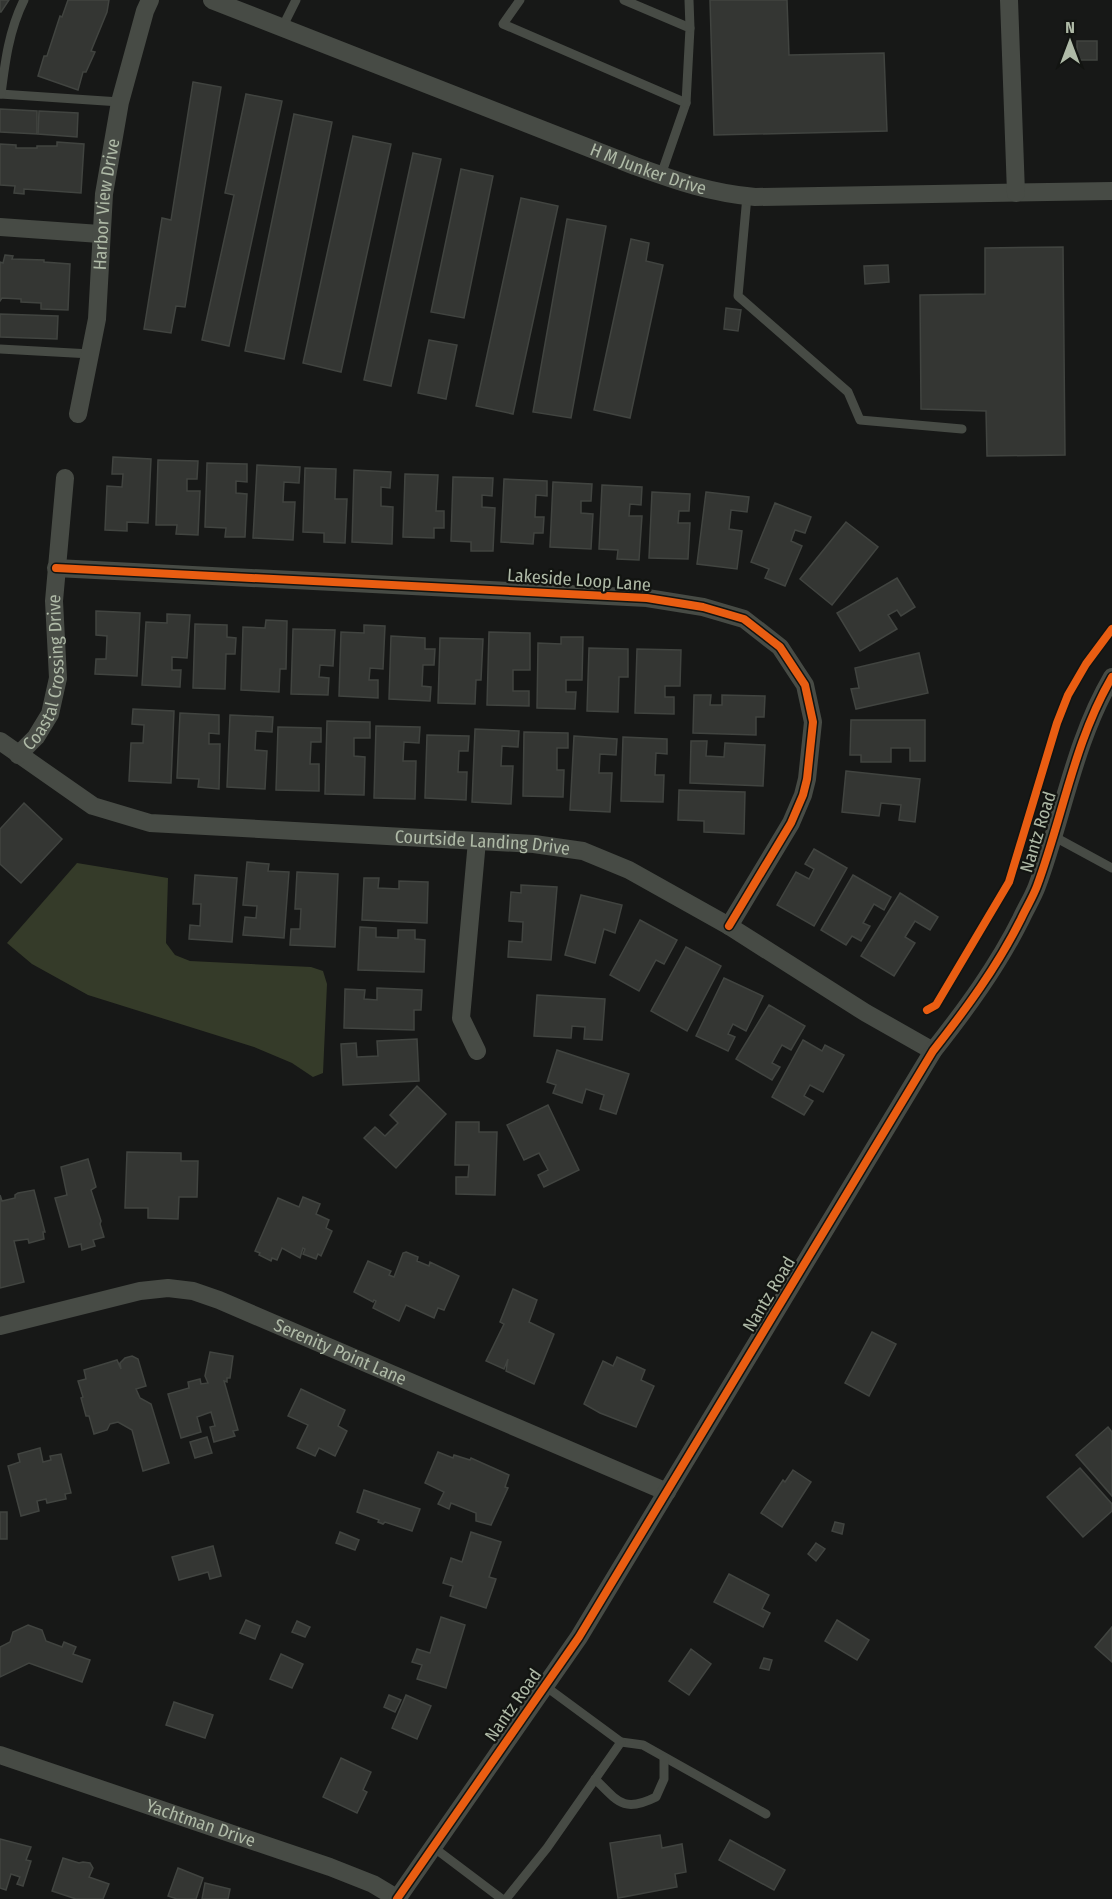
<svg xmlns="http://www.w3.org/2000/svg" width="1112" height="1899" font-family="'Fira Sans Condensed',sans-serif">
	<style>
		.water { fill: #353b29 }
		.building { fill: #343633; stroke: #414440; stroke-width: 1.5 }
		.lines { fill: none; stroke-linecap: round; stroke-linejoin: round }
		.service { stroke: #474b45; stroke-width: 9 }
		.minor { stroke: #474b45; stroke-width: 18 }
		.cycleway-casing { stroke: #121411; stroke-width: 11 }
		.cycleway { stroke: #e95d12; stroke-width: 8 }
		.labels { text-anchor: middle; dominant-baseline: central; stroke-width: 4.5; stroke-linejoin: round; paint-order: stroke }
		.street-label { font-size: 18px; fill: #afbaa7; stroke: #121411 }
	</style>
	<rect width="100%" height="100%" fill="#171817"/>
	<path class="water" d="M77,863L168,878L166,943L175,955L190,961L311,967L323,971L327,984L323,1073L313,1077L292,1063L254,1047L88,995L32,964L7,943Z"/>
	<g class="building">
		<path d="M0,0H9L1,12H0Z"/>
		<path d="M68,0H109L107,12L91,51L95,52L86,72H83L78,90L38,76L44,56H47L60,16L62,17Z"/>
		<path d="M710,0H787L789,55L884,53L887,131L714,135Z"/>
		<rect x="1077" y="41" width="20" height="19"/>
		<path d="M193,82L221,87L185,307L176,306L171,333L144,329L162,218L171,220Z"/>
		<path d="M246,94L282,101L229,346L202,340L234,195L225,193Z"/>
		<path d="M0,109L37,111V134L0,132Z"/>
		<path d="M39,111L78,113L77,137L38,134Z"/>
		<path d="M294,114L332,122L284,359L245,351Z"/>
		<path d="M353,136L391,144L341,372L303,363Z"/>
		<path d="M57,142L84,144L81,193L24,189V194L14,193L15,186L0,185V144L16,145V148H37V146H57Z"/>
		<path d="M413,153L441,159L391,386L364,380Z"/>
		<path d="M461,169L493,176L464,318L431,312Z"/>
		<path d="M521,198L558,206L513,414L476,406Z"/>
		<path d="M567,219L606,226L571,418L533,412Z"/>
		<path d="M631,239L649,243L646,261L663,265L630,418L594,410Z"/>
		<path d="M1063,247L1065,455L987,456L986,411L921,409L920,295L985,294V248Z"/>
		<path d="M5,255L13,256L12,259L44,260V262L70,264L68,310L41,309V303L21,302V299L2,298L0,301V262L3,263Z"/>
		<path d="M888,265L889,282L865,284L864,266Z"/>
		<path d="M726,308L741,310L738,331L724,329Z"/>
		<path d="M0,314L58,316L57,339L0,337Z"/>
		<path d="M429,340L457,345L446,399L418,393Z"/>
		<path d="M113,457L151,459L148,523L127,522V531L105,530L107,486L122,487L123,474H112Z"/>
		<path d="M158,460L198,461L197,479H187V491H200L198,535L176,534L177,525H156Z"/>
		<path d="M207,463L247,464V482L236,481V493L247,494L245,537H225L226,528L205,527Z"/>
		<path d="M257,465L300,467L299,483L284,482L283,502H295L293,540L253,538Z"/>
		<path d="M305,468L336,469L335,499H347L345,543L324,542V533L303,532Z"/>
		<path d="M354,470L391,472L390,488L381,487V506L393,507L392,544L352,542Z"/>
		<path d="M405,474L438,475L436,511H444V528H434V538L403,537Z"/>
		<path d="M453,477L493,478L492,496L482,495V507L495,508L493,551H471V542L451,541Z"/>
		<path d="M504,479L547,481V496L536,495L535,517H544L543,533H534L533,544L501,542Z"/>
		<path d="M553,482L592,484L591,501H581V513L593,514L591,549L550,547Z"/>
		<path d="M602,485L642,487L641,505L630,504L629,516H642L639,560L617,559L618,550L599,549Z"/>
		<path d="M652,492L690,494L689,511H679L678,523H690L688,559L649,558Z"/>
		<path d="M706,492L749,497L747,512L731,510L729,529L742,531L737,569L697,564Z"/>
		<path d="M775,503L811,517L805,533L795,530L791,541L802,546L785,586L765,578L769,569L751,562Z"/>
		<path d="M846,522L878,547L832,605L800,579Z"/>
		<path d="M897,578L915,607L901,616L897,610L888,615L897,629L860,651L837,613Z"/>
		<path d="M96,611L140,613L137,676L95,674L96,659H106L107,636L96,635Z"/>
		<path d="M167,614L190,615L187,658L172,657V670H181L180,687L142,685L146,622L167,623Z"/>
		<path d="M266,620L287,621L286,669H280L279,692L241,690L243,627L265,628Z"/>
		<path d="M195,624L227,625V637L236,638L235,654H226L225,689L193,688Z"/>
		<path d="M364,625L385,626L383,669L370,668L369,680H378V698L339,696L341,632L364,633Z"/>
		<path d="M293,629L335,630L333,666L320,665L319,677L329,678L328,695L291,694Z"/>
		<path d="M489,632L530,633V670H513V691H529V706L487,705Z"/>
		<path d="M391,636L425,638V649H435L434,665H423L422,686L431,687L430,701L389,699Z"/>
		<path d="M561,637H583L582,680H566V692H576L575,709L537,708L538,643L561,644Z"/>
		<path d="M440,638L483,639L481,680H476L475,704L438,703Z"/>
		<path d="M589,648L628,649V677H619L618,712L587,711Z"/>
		<path d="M637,649L681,650L680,686H665V697H674V714L635,713Z"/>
		<path d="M919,653L928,693L856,709L851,689L859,688L855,668Z"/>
		<path d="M694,695H711L710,705H722V695L765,696L764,717H756V735L693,733Z"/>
		<path d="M133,709L174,711L171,783L129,781L131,743H143L144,725L132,724Z"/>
		<path d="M180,713L219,715V734L209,733V744H220L219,789L198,787L199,779L177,778Z"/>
		<path d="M230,715L273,717L272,732L256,731L255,750L267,751L265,789L227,787Z"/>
		<path d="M851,720H925V761H910V748H891V762H861V755H850Z"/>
		<path d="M327,721L370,722V738H354V756L365,757L364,795L325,794Z"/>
		<path d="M376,726L420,727L419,743L404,742L403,761H416L415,799L374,798Z"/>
		<path d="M278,727L321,728V742H311L310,764H319V791L276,790Z"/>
		<path d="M475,729L519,731L518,747L502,746L501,766H513L511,804L472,802Z"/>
		<path d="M524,732L568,733V748H557V770H564L563,797L523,796Z"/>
		<path d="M427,735L469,736L468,751H459L458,772H467L466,800L425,798Z"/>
		<path d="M574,736L617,739L616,755L600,754L599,773H612L610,812L570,810Z"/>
		<path d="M623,737L667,739V754L656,753L655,775H664L663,802L621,801Z"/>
		<path d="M691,741H707L706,756L724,757L725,743L765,745L763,786L690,783Z"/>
		<path d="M846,771L920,779L915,822L899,820L901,805L881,803L879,816L842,812Z"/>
		<path d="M679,790L745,792L744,834L704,832V821L678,820Z"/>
		<path d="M24,803L62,839L21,883L0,864V829Z"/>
		<path d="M814,849L847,868L814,926L777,905L796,872L809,879L814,869L805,864Z"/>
		<path d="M247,862L269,864L268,871L289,872L284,938L243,935L245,917L256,918L257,906L243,905Z"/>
		<path d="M297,872L338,874L335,947L290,945L291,929H300L301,909H295Z"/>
		<path d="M195,875L237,878L232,942L189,939L190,925L200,926L201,904H193Z"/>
		<path d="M853,875L891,897L884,910L874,904L863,923L870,926L861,941L852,936L846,945L821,930Z"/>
		<path d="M364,878H379L378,888L399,889V881L428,882L427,923L362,920Z"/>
		<path d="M521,885L557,887L551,960L508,957L509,941L522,942L523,922L509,921L511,892L521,893Z"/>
		<path d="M900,893L938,917L930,930L915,921L905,937L915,943L894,976L861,956Z"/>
		<path d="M581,895L622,905L615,933L604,929L595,963L565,955Z"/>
		<path d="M640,920L677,940L664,964L656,960L639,991L610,975Z"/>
		<path d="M360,927L376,928V937L398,938V930H415V939L425,940L424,972L358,970Z"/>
		<path d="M686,947L721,966L687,1031L651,1011Z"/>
		<path d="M724,978L763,996L746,1031L733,1024L728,1034L735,1037L728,1051L696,1036Z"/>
		<path d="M377,988L422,990L421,1010H414V1030L344,1028L345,989L365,990L364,999L377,1000Z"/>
		<path d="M537,995L605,999L602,1040L584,1039L585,1027L572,1026L571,1038L534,1036Z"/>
		<path d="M769,1005L805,1026L791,1050L782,1045L772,1063L780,1067L772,1080L736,1059Z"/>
		<path d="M417,1039L419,1081L343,1085L341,1044L356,1043L357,1057L378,1056L377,1041Z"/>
		<path d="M803,1040L822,1051L825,1045L844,1055L823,1092L810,1085L804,1096L813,1101L804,1115L772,1097Z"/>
		<path d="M557,1050L629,1074L616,1114L600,1109L604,1095L586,1089L582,1103L553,1093L556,1085L547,1082Z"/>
		<path d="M417,1086L446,1114L396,1168L364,1138L375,1127L385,1136L398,1123L390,1115Z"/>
		<path d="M548,1105L579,1170L544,1187L538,1175L548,1170L539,1153L524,1160L507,1125Z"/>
		<path d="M456,1122H479V1132H497L495,1195L456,1194V1177H468L469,1165H455Z"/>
		<path d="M127,1152L181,1153V1161H198L197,1197H179L178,1219L148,1218V1208H125Z"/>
		<path d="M88,1159L96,1187L91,1190L101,1221L100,1224L104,1237L93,1240L95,1246L82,1250L81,1244L69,1247L55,1198L67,1195L61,1167Z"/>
		<path d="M34,1190L45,1232H43L44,1239L29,1243L28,1239L14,1241L24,1282L0,1288V1195L2,1201L15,1198V1195L18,1193Z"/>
		<path d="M303,1197L320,1204L316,1214L329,1220L326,1228L332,1231L321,1256L318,1254L316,1259L303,1254L305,1249L303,1248L300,1258L282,1248L277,1260L272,1258L271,1261L259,1255L260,1253L255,1251L278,1198L299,1207Z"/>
		<path d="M406,1252L418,1257L417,1261L429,1266L430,1262L459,1276L444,1310L438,1308L434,1318L406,1305L399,1321L373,1308L376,1301L374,1300L373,1302L354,1292L368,1261L391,1271L389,1275L394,1277L403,1253Z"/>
		<path d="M513,1289L537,1300L529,1322L554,1334L534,1384L506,1371L508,1359L504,1369L486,1361L504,1324L500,1322Z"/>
		<path d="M872,1332L896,1344L869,1396L845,1383Z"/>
		<path d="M210,1352L233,1356L230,1378H227V1382L224,1381L238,1430L233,1431L235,1436L214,1442L210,1427L215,1426L211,1412L197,1417L201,1432L181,1438L168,1394L189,1388L188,1382L200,1379L201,1384L208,1383L205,1376Z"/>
		<path d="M132,1356L138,1359L146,1386L136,1389L140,1398L151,1404L169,1463L143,1471L132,1430L118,1422L110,1424L107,1430L94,1434L89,1416H86L81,1398L83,1397L78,1381L86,1379L84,1370L117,1360L121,1369L120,1363L125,1358Z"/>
		<path d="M617,1357L645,1370L641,1380L654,1386L636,1427L600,1413L584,1404L603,1361L613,1366Z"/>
		<path d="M301,1389L345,1410L338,1426L347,1431L335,1456L319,1448L315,1456L297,1448L308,1425L288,1416Z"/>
		<path d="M1108,1427L1112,1432V1496L1076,1455Z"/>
		<path d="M207,1437L212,1453L195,1458L190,1442Z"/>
		<path d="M40,1448L43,1462L51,1460L50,1456L61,1454L71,1493L65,1494L66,1499L47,1503L46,1499L37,1501L39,1511L21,1516L8,1466L20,1462L18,1454Z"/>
		<path d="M438,1452L453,1458L454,1455L470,1460L471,1458L509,1475L505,1487L508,1488L491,1525L476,1521V1513L451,1503L449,1509L438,1504L444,1492L425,1483Z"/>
		<path d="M1080,1468L1112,1504V1511L1083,1537L1047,1497Z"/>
		<path d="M793,1470L811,1482L782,1527L761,1513L783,1480L785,1482Z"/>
		<path d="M364,1490L420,1509L412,1531L385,1522L383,1524L378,1522L379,1520L357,1512Z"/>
		<rect x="0" y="1512" width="7" height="27"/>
		<path d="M835,1522L844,1524L842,1534L832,1531Z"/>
		<path d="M340,1532L359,1540L355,1550L336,1543Z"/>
		<path d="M471,1532L501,1542L489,1577L496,1579L486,1608L450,1596L453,1586L443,1583L451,1558L462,1562Z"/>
		<path d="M816,1543L825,1549L816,1561L808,1554Z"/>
		<path d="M213,1546L221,1576L210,1579L208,1572L179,1580L172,1557Z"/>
		<path d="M729,1574L769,1595L762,1609L770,1613L763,1627L714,1602Z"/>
		<path d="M441,1617L465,1625L446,1688L417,1679L422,1665L412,1662L417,1649L430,1653Z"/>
		<path d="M246,1620L260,1626L255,1639L240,1633Z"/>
		<path d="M837,1620L869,1640L857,1660L825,1641Z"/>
		<path d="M297,1621L310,1627L305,1637L292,1632Z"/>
		<path d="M28,1625L42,1630L46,1641L62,1647L64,1642L76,1647L73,1654L90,1660L82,1682L29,1663L0,1677V1647L10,1642L13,1632Z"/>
		<path d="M1112,1627V1662L1095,1647Z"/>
		<path d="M691,1649L711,1664L689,1695L669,1681Z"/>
		<path d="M281,1654L303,1664L292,1688L270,1679Z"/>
		<path d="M764,1658L772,1660L769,1670L760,1668Z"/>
		<path d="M389,1695L401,1700L395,1712L384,1707Z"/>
		<path d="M406,1695L431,1706L417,1739L392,1728Z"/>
		<path d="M174,1702L213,1715L205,1738L166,1725Z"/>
		<path d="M341,1758L371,1772L363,1790L367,1792L357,1813L323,1797Z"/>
		<path d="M660,1835L662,1848L682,1844L686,1872L675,1874L677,1887L618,1898L610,1843Z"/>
		<path d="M0,1839L31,1847L26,1860L31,1861L23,1886L17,1884L20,1877L11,1874L6,1890L0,1888Z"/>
		<path d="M730,1840L785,1870L774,1890L719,1860Z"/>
		<path d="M63,1858L79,1863L83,1862L90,1863L93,1868L89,1877L109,1884L103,1899H76L52,1891Z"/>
		<path d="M178,1868L203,1878L196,1899H177L168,1896Z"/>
		<path d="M205,1883L230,1889L228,1899H202Z"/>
	</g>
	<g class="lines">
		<g class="service">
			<path d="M520,0L503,24L686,103L661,175"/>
			<path d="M624,0L690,28L686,103"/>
			<path d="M689,0L690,28"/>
			<path d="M282,28L296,0"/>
			<path d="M0,94L120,102"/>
			<path d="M1,94C5,62 9,30 24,0"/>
			<path d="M747,196L738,296L848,392L860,420L962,429"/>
			<path d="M0,349L91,354"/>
			<path d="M1053,836L1112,868"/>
			<path d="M621,1742L643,1745L766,1814"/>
			<path d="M595,1779C618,1802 624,1813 656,1797L664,1779V1758"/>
			<path d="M433,1847L502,1899"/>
			<path d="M506,1899L547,1848L621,1742L545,1686"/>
		</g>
		<g class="minor">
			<path id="s1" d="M212,0L635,166C677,181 710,193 755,197L1112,191"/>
			<path d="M1009,0L1016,193"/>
			<path d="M0,227L100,234"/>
			<path id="s2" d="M78,414L97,319L104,194L120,102L145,11L150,0"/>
			<path d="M56,568L647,598L703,607L744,619L780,647L805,685L813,722L807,779L803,795L791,823L729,926"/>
			<path id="s3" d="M0,741L93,806L150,823L534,844L583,851L629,870L729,926L866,1013L933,1051"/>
			<path id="s4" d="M18,755L36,737L50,714L58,678L54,601L65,478"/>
			<path d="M477,841L461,1018L477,1051"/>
			<path id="s5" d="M0,1326L140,1291L168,1288L193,1291L219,1300L667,1492"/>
			<path id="s6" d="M0,1755L330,1867L373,1884L398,1899"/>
			<path d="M397,1899L579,1637L933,1051C966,1009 997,967 1021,919C1026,908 1033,897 1037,886C1063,816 1074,742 1112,677"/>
		</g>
		<g class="cycleway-casing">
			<g id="cycleway">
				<path d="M56,568L647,598L703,607L744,619L780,647L805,685L813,722L807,779L803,795L791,823L729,926"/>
				<path d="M927,1010L936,1005L1009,882L1057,723L1068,695L1086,664L1112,629"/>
				<path d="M397,1899L579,1637L933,1051C966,1009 997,967 1021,919C1026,908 1033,897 1037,886C1063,816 1074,742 1112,677"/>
			</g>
		</g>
		<use href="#cycleway" class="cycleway"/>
	</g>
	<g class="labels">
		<g class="street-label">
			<text stroke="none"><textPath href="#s1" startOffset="468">H M Junker Drive</textPath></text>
			<text stroke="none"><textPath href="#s2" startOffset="212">Harbor View Drive</textPath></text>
			<text transform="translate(579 580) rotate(4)">Lakeside Loop Lane</text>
			<text stroke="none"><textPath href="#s4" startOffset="92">Coastal Crossing Drive</textPath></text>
			<text transform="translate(1038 832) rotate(-73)">Nantz Road</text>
			<text stroke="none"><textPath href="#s3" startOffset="506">Courtside Landing Drive</textPath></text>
			<text transform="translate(769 1294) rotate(-59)">Nantz Road</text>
			<text stroke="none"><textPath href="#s5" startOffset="357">Serenity Point Lane</textPath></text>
			<text transform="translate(513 1705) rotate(-55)">Nantz Road</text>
			<text stroke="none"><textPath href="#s6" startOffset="212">Yachtman Drive</textPath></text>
		</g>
	</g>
	<g transform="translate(1070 42)" stroke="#121411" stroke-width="4.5" paint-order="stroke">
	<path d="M0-4.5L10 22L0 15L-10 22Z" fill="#afbaa7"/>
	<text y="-9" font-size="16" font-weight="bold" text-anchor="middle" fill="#afbaa7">N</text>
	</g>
</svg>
